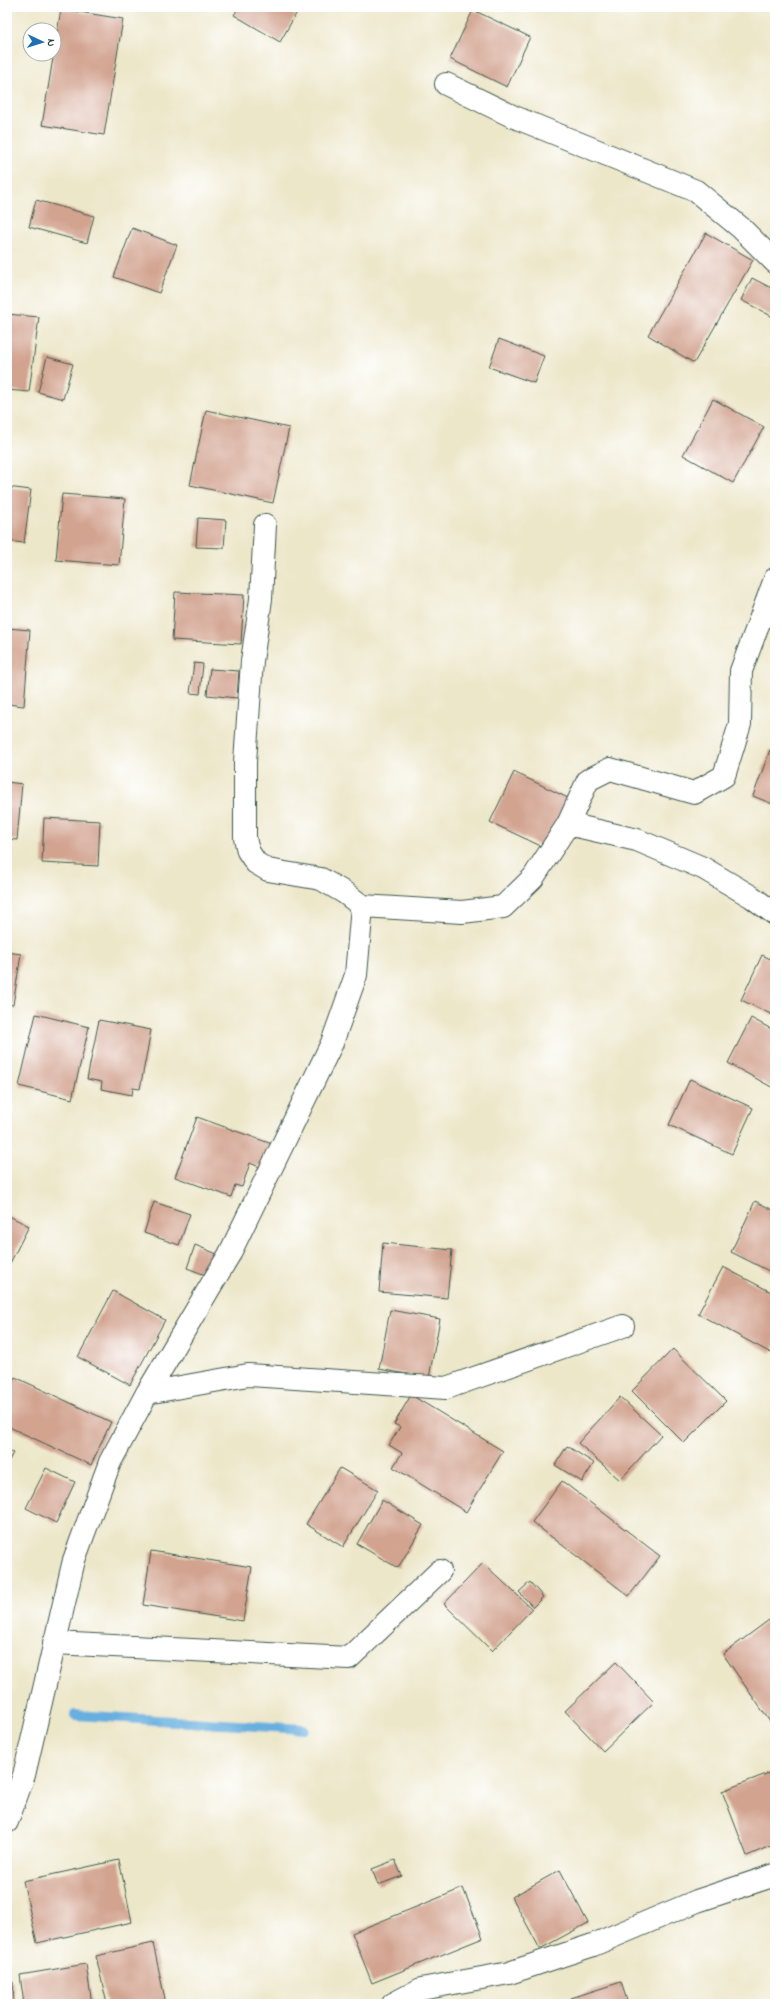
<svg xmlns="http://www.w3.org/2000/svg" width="782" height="2011" font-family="'Indie Flower',sans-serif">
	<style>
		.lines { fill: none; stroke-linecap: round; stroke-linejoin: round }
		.stream { stroke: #68afdf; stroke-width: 10 }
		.building { fill: #d2a38f }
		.minor-casing { stroke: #3e564a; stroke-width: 24 }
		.minor { stroke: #fff; stroke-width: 22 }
	</style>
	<rect width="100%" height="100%" fill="#fff"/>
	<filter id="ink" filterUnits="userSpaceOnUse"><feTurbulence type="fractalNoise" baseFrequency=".025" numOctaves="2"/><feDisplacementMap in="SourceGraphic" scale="8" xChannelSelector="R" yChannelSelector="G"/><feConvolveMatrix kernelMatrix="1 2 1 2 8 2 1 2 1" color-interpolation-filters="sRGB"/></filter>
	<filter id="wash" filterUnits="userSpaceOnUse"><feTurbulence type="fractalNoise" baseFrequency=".012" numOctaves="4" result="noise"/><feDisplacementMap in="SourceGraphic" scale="16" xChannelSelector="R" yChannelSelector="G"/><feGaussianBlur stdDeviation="0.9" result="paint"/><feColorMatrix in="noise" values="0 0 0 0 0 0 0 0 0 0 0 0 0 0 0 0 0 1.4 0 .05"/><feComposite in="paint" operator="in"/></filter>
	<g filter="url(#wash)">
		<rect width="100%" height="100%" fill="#ede7ca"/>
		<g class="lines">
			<path class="stream" d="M75,1715L304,1729"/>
		</g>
		<g id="blocks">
			<g class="building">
				<path d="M239,7H300L280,42L234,15Z"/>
				<path d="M61,9L123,19L104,135L42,125Z"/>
				<path d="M473,10L530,37L507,87L450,59Z"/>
				<path d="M36,200L94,216L87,243L29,227Z"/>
				<path d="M132,228L177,245L159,293L114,277Z"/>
				<path d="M706,233L753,260L694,363L648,335Z"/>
				<path d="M752,278L775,290V318L741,300Z"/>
				<path d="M7,314L39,317L29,392L7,390Z"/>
				<path d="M499,339L544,356L534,383L489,367Z"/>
				<path d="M47,357L73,364L63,399L38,392Z"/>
				<path d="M713,399L764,427L733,483L683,455Z"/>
				<path d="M206,410L289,428L273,503L190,485Z"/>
				<path d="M7,487L31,490L24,543L7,541Z"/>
				<path d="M62,494L125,499L119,565L56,560Z"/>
				<path d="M198,518L226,520L224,548L196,547Z"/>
				<path d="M175,592L244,595L241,644L172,640Z"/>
				<path d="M7,628L30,630L24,706L7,704Z"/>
				<path d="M194,663L203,664L200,694L190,693Z"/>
				<path d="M210,669L239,671L237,698L207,695Z"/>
				<path d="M770,750L775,751V805L753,796Z"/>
				<path d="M514,772L568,798L545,848L490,822Z"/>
				<path d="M7,782L22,784L17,840L7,839Z"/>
				<path d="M44,818L100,821L98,866L42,863Z"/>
				<path d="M7,952L21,954L13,1005L7,1004Z"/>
				<path d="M762,955L775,961V1016L741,1000Z"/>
				<path d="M36,1014L89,1027L72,1099L19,1086Z"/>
				<path d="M751,1018L775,1031V1089L728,1063Z"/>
				<path d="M99,1020L151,1030L140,1089L133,1088L132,1095L101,1089L102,1082L87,1079Z"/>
				<path d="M690,1079L753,1108L732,1154L669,1125Z"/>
				<path d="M197,1117L272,1144L264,1169L250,1163L242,1187L235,1185L231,1197L175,1177Z"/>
				<path d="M755,1201L775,1211V1274L731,1252Z"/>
				<path d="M154,1202L190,1214L179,1245L144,1233Z"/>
				<path d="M7,1215L29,1226L7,1269Z"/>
				<path d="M383,1243L452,1250L447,1298L379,1292Z"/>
				<path d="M195,1245L217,1254L208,1276L187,1268Z"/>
				<path d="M723,1267L775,1294V1346L771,1353L698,1314Z"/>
				<path d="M113,1291L165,1320L130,1385L78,1357Z"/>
				<path d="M390,1310L440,1319L429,1378L379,1369Z"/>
				<path d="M673,1349L726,1401L684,1443L632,1391Z"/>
				<path d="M15,1377L111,1422L91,1465L7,1426V1395Z"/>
				<path d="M411,1395L503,1451L466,1512L393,1467L402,1453L389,1445L400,1427L394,1424Z"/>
				<path d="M620,1397L661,1435L620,1480L578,1443Z"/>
				<path d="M567,1446L594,1463L582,1482L555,1465Z"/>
				<path d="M7,1450L13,1453L7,1464Z"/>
				<path d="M46,1468L75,1482L56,1523L26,1508Z"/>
				<path d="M340,1468L378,1490L343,1547L306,1524Z"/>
				<path d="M562,1481L660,1556L629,1596L532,1522Z"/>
				<path d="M382,1500L423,1525L398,1568L357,1544Z"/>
				<path d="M151,1551L252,1567L243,1621L143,1605Z"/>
				<path d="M483,1563L532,1609L492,1651L444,1604Z"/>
				<path d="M530,1582L543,1597L533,1607L519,1592Z"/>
				<path d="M769,1620L775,1628V1729L723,1654Z"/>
				<path d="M616,1662L654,1702L603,1751L565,1711Z"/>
				<path d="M774,1771L775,1844L747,1856L722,1791Z"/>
				<path d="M119,1860L132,1922L37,1943L23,1881Z"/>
				<path d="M395,1860L402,1876L378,1885L372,1869Z"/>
				<path d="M560,1870L588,1923L540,1949L512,1897Z"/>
				<path d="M463,1888L483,1938L372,1983L352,1933Z"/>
				<path d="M153,1943L166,2004H107L96,1956Z"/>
				<path d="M86,1964L92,2004H24L20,1975Z"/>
				<path d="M7,1982H13L14,2004H7Z"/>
				<path d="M621,1982L628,2004H573L571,1998Z"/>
			</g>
		</g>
	</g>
	<g filter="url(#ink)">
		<use href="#blocks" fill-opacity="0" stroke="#3e564a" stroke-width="1"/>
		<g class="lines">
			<g class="minor-casing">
				<g id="minor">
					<path d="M446,84L512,116L696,191L741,228L775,262"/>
					<path d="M265,525L261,599L252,661L245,762V838L248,851L256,863L268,870L321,879L345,893L362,906"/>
					<path d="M568,824L637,840L703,868L752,897L775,914"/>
					<path d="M147,1393L248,1375L446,1388L623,1326"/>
					<path d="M54,1643L349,1658L440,1571"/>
					<path d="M7,1822L24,1775L74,1560L110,1462L147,1393L229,1255L332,1043L356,975L362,906L462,912L503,907L533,878L568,824L588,780L610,769L694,793L724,776L740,724L741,671L775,579"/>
					<path d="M393,2004L421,1989L509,1973L593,1945L697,1901L775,1875"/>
				</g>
			</g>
			<use href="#minor" class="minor"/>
		</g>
	</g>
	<rect width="782" height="2011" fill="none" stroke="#fff" stroke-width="24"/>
	<g transform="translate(42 42) rotate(94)"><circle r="19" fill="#ffffff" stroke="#a5b1ae"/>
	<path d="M0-3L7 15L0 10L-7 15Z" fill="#1f6fb2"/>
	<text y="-6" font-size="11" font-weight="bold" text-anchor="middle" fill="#1f3d34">N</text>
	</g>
</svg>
